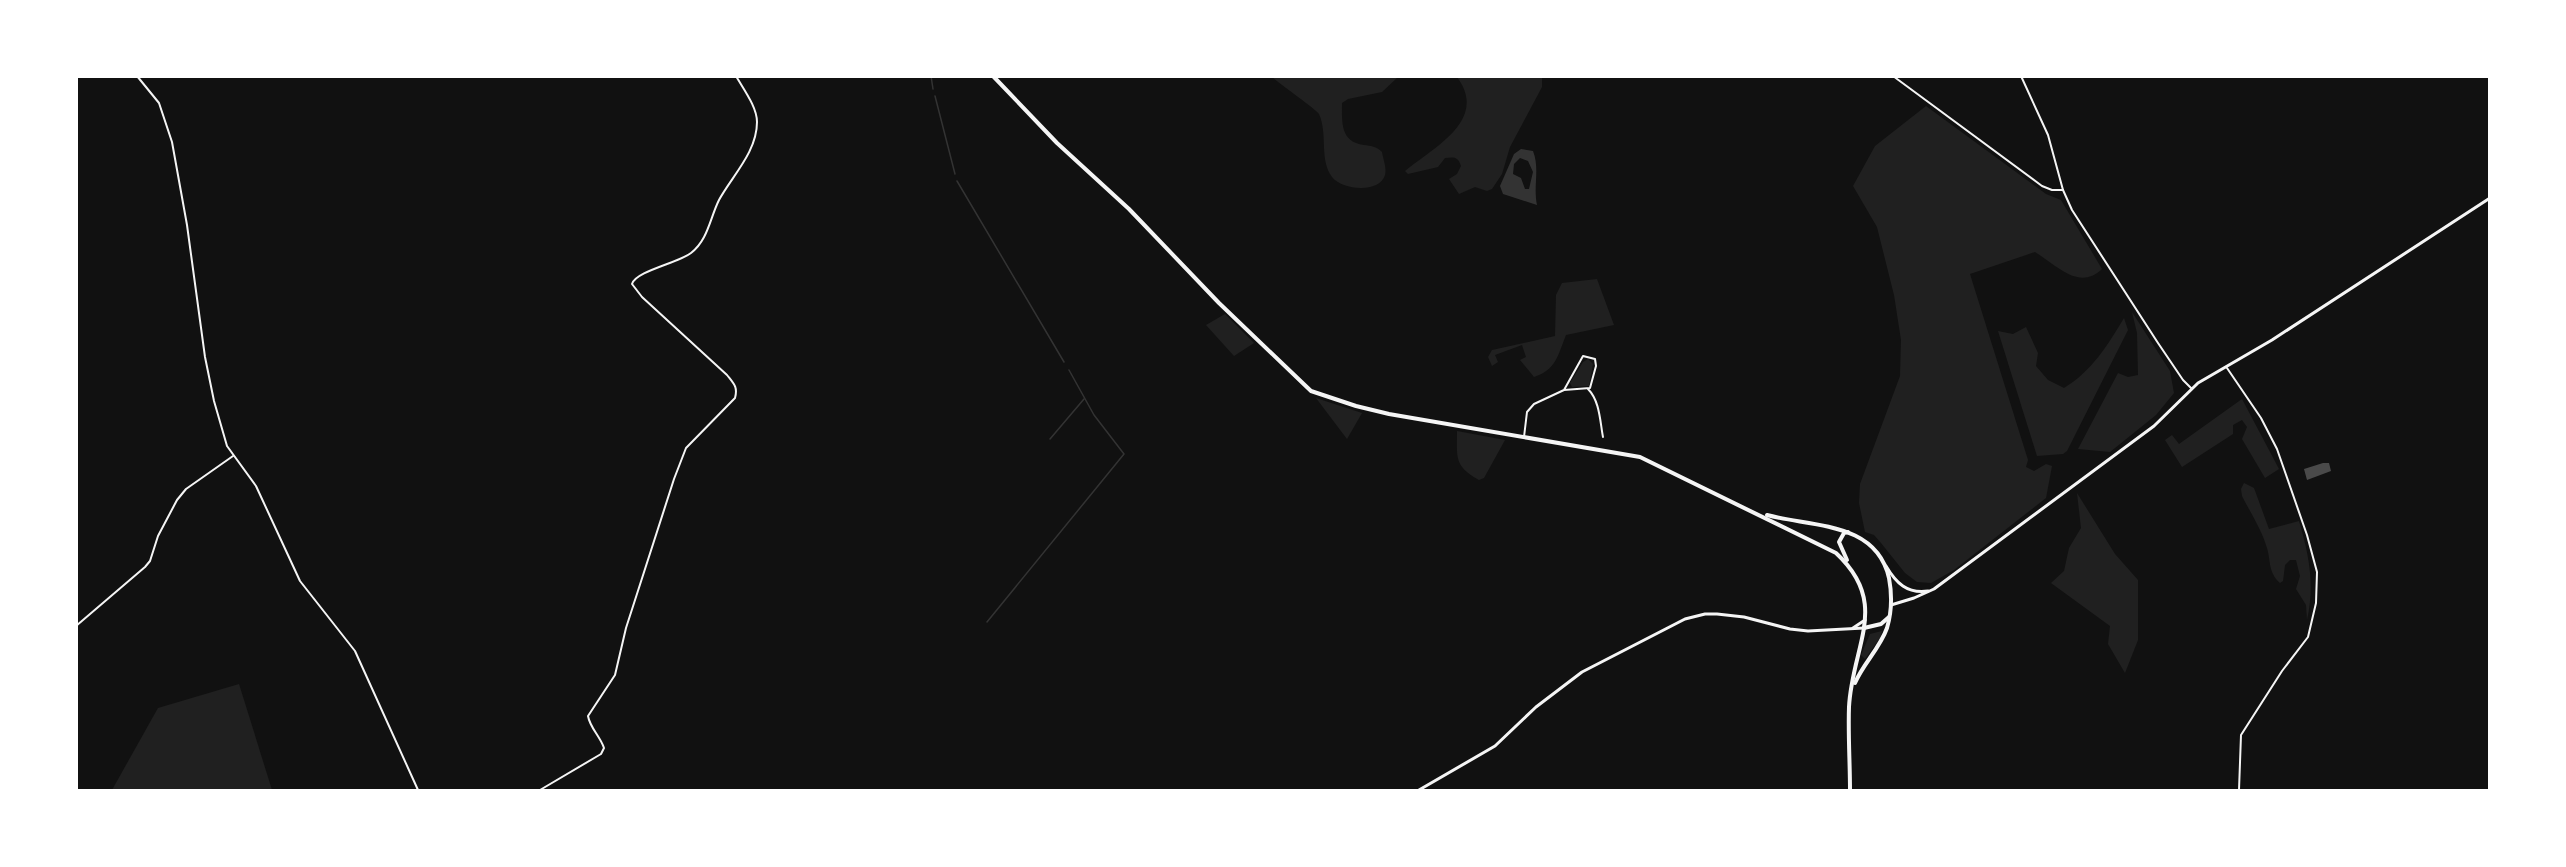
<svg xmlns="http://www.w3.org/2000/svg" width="2566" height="867" font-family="'Times New Roman',serif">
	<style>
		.green { fill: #202020 }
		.water { fill: #333; fill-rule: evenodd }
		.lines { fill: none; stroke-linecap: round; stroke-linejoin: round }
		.stream { stroke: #333; stroke-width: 1.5 }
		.building { fill: #4a4a4a }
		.minor { stroke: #f5f5f5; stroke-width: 2 }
		.tertiary { stroke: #f5f5f5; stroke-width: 3 }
		.primary { stroke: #f5f5f5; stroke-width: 4 }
	</style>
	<rect width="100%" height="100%" fill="#111"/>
	<g class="green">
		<path d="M1272,77H1398L1382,92L1348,99L1342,103C1342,122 1340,142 1364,145C1371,146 1376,146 1382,152C1383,159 1387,168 1385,175C1379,194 1342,190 1332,177C1319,159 1328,134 1319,114C1317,110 1280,84 1272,77Z"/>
		<path d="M1457,77H1542V87L1510,147L1502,174L1492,189L1487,191L1475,187L1459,194L1449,179L1457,174L1461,166C1458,157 1455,157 1445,158L1438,167L1408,174L1405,171C1434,147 1489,120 1457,77Z"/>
		<path d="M1926,106L2046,194L2061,200L2102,269C2079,291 2058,266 2035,252L1970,274L2028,460L2026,467L2034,471L2046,464L2052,466L2046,498L1954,570L1931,583L1917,582L1905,573L1881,543L1874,535L1865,532L1859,503L1860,484L1900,376L1901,340L1894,295L1877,227L1853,186L1875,146Z"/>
		<path d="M1597,279L1614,325L1566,335C1558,355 1556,370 1534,377L1520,360L1526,357L1522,345L1495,355L1498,362L1492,366L1488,357L1492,350L1555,336L1556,295L1562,283Z"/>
		<path d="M2132,312L2170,371L2174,393L2156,415L2110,452L2078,449L2118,373L2128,377L2138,375L2137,333Z"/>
		<path d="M1225,314L1254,343L1234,356L1206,325Z"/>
		<path d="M2124,318L2128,330L2067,451L2063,454L2037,456L1998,331L2013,334L2026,327L2038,353L2036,366L2048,380L2064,388C2091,372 2108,345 2124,318Z"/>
		<path d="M1588,359L1593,364L1589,386L1572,387L1570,383L1583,362Z"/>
		<path d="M1316,398L1362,413L1347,439Z"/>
		<path d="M2242,399L2279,469L2265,478L2242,439L2247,427L2242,420L2233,425V434L2182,467L2165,440L2172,435L2179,444Z"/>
		<path d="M1457,431L1505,440L1484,478L1479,480C1454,466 1457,458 1457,431Z"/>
		<path d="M2244,483L2254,488L2269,529L2299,521C2309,555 2315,584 2307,620L2306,605L2296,589L2300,576L2296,560H2290L2285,565L2283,581L2280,583C2268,572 2271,562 2267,548C2262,530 2250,512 2242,496L2241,489Z"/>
		<path d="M2077,493L2115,554L2138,580V640L2125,673L2108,644L2110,626L2051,583L2064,571L2069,548L2081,528Z"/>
		<path d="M1882,631L1880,638L1865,659L1861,655L1870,634Z"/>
		<path d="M239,684L272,790H112L158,708Z"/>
	</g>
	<path class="water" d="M1521,149L1533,151C1540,169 1533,186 1537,205L1503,194L1500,186L1514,154ZM1520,158L1528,161L1533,172L1529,189H1525L1521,178L1513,174L1514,164Z"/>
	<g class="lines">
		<g class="stream">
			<path d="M931,76L933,89"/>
			<path d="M935,96L955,174"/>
			<path d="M957,181L1064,362"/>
			<path d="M1050,439L1084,399"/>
			<path d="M987,622L1124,454L1094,415L1069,370"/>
		</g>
	</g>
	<path class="building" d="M2323,463H2329L2331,471L2307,480L2304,469Z"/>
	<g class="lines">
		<g class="minor">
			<path d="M137,76L159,103L172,142L187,225L205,357L214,401L227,446L256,486L300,581L355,651L418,790"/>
			<path d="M1893,76L2042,186L2052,190H2063"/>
			<path d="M2021,76L2048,135L2063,190L2072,210L2158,343L2183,380L2192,389"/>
			<path d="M2227,368L2261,418L2277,449L2307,535L2317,572L2316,603L2308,637L2282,671L2241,735L2239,790"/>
			<path d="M1588,389C1600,401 1600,422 1603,437"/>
			<path d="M1524,437L1527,412L1534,404L1564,390L1583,356L1595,359L1596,366L1590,388L1564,390"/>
			<path d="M76,626L145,567L150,561L158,536L177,500L186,489L233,456"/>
			<path d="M540,790L601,754L604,748C600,736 590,728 588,716L615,675L626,628L674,479L686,448L735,398C738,387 734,384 727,375L642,297L632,284C636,271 678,263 691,253C708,240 710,218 719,200C732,176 757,152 757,122C757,107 744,90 736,76"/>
		</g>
		<g class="tertiary">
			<path d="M1886,566C1896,583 1907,594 1928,591"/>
			<path d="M1891,605L1914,598L1934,589L2154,426L2198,383L2272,340L2490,198"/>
			<path d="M1853,628L1865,620"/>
			<path d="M1419,790L1495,746L1536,707L1582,672L1685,619L1705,614H1717L1744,617L1790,629L1808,631L1864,628"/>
		</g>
		<g class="primary">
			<path d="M993,76L1057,143L1129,209L1219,303L1311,391L1356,406L1389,414L1640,457L1836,553C1891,604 1852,645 1849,707C1848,735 1850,763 1850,790"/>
			<path d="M1767,515C1811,527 1876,521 1889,578C1892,594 1892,611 1887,628C1880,648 1863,664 1855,683"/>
			<path d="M1847,560L1839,542L1844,533L1848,532"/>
			<path d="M1864,628L1881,624L1889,617"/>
		</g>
	</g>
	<rect width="2566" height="867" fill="none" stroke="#ffffff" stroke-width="156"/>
</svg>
